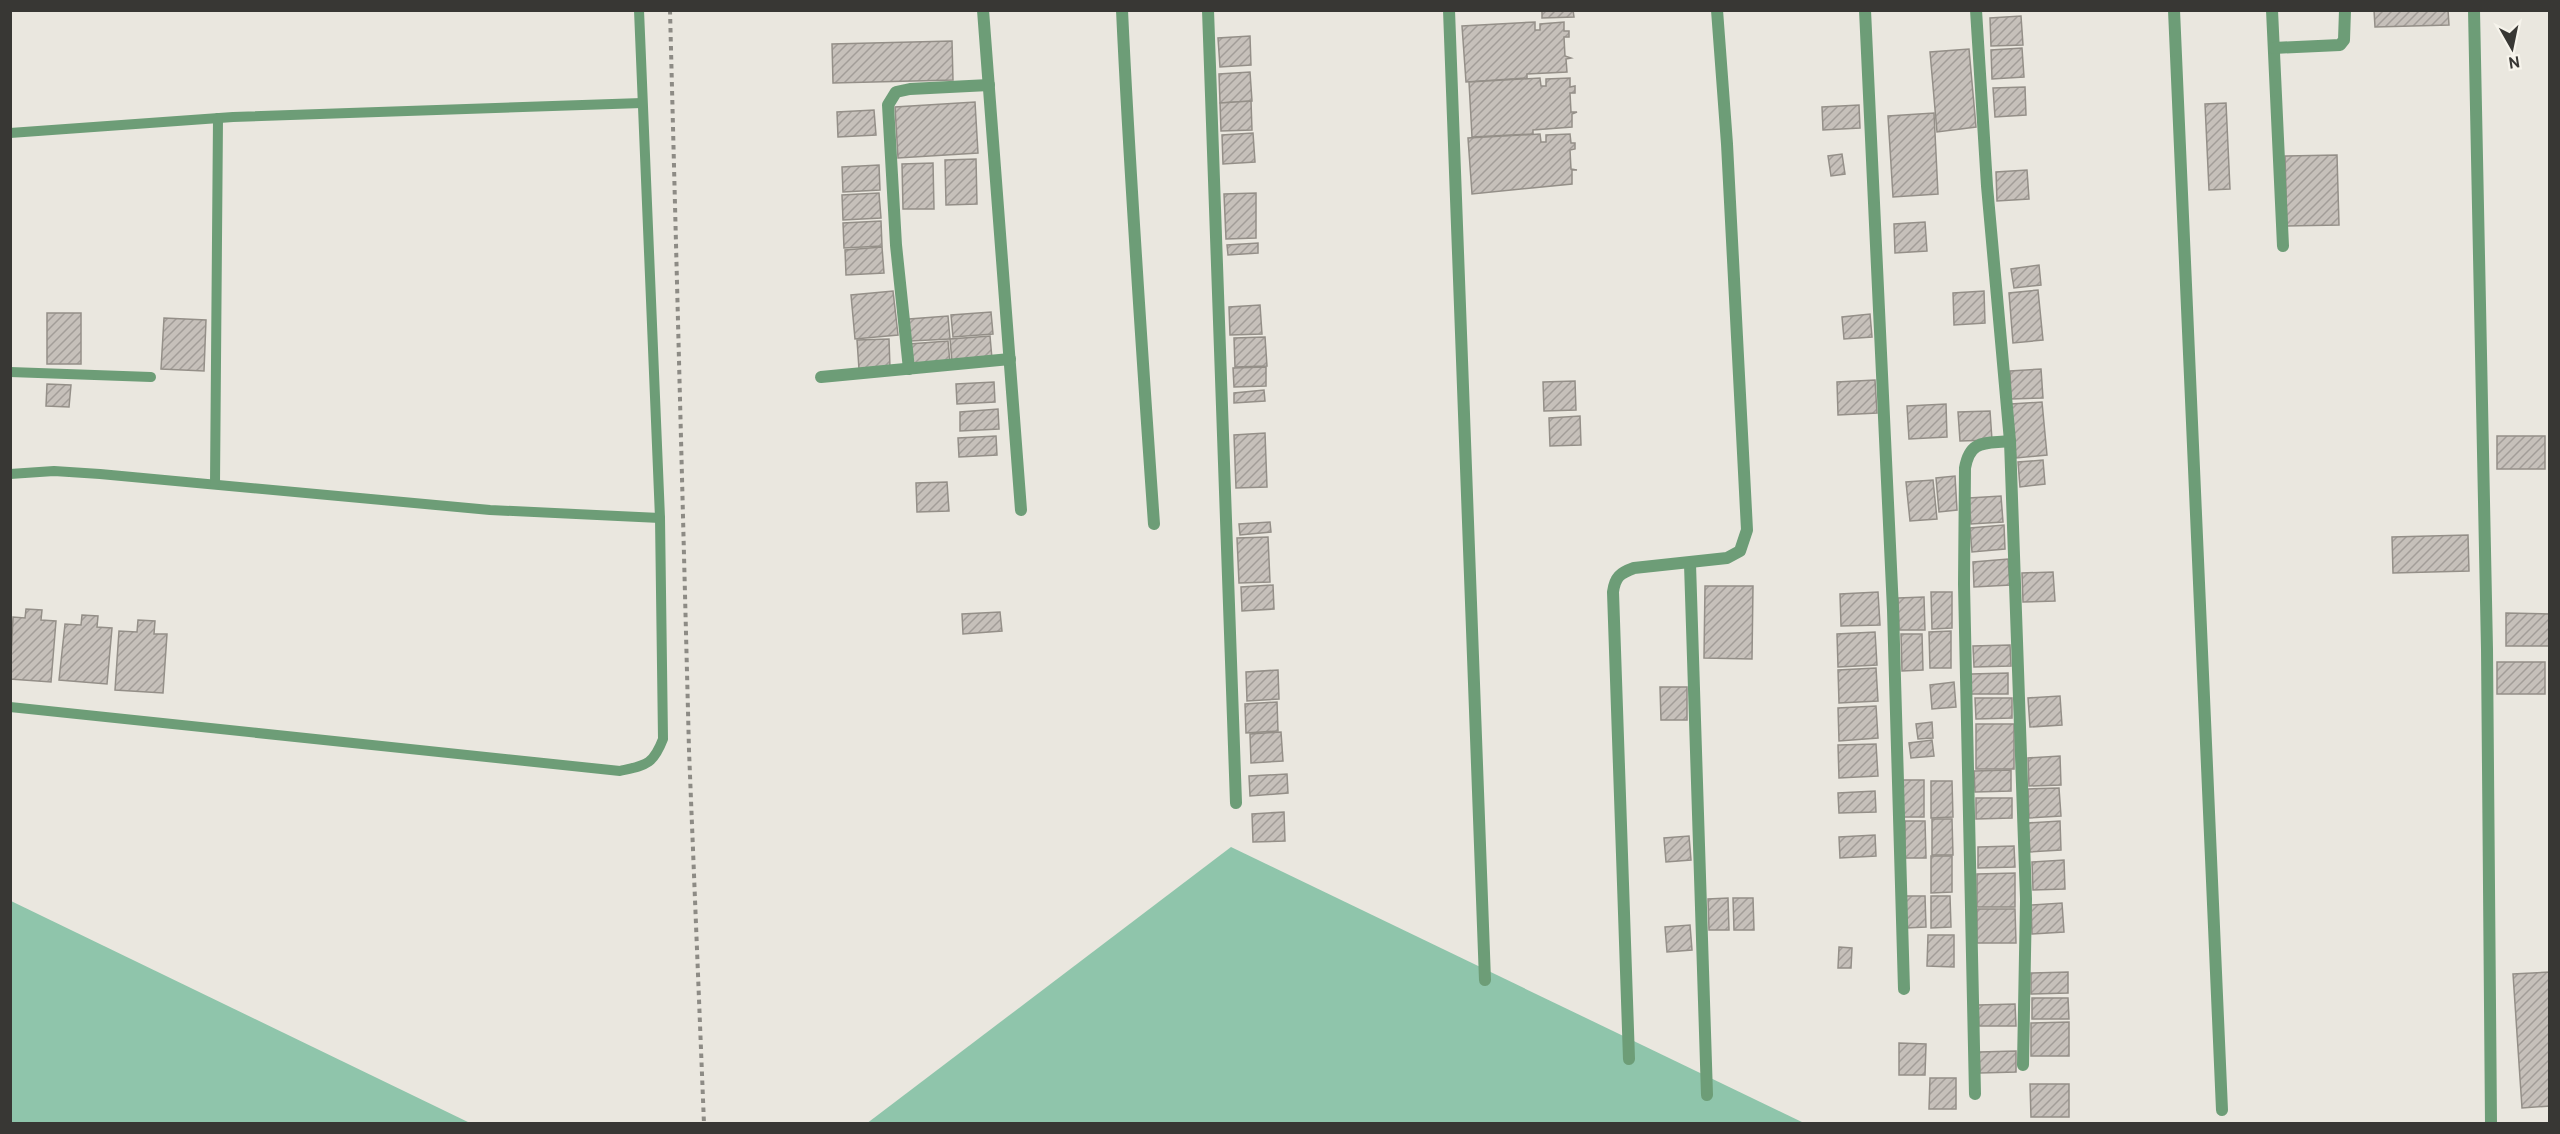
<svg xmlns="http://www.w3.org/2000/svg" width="2560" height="1134" font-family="Overpass,sans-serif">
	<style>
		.grass { fill: #8fc5ab }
		.building { fill: url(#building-hatch); stroke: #948f88; stroke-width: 1.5 }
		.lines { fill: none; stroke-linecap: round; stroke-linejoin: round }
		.path { stroke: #8d8b85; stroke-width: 4; stroke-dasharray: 4.5 4.5; stroke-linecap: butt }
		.service { stroke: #6d9d77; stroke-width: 10 }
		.minor { stroke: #6d9d77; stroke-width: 12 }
	</style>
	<defs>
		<pattern id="building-hatch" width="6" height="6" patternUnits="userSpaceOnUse" patternTransform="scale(1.5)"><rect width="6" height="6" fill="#c6c0ba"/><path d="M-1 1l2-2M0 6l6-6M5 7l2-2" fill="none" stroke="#a29d98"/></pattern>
	</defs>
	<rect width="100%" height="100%" fill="#eae7df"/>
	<g class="grass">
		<path d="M1231,847L1804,1123L866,1124Z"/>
		<path d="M10,901H11L470,1123H11Z"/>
	</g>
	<g class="building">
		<path d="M1542,10H1573L1574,17L1542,18Z"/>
		<path d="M2374,10H2448L2449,25L2375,27Z"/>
		<path d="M2021,16L2023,45L1991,46L1990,18Z"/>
		<path d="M1535,22V30H1540V24L1564,22V31H1569V37H1564L1565,56L1571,58L1566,59L1567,72L1527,74V78L1466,82L1462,26Z"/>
		<path d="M1250,36L1251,65L1220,67L1218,38Z"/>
		<path d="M952,41L953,80L833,83L832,44Z"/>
		<path d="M2022,48L2024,77L1992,79L1991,50Z"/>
		<path d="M1969,49L1976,127L1937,132L1930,52Z"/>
		<path d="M1250,72L1252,101L1220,103L1219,74Z"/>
		<path d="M1540,78L1541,86H1546V79L1570,78V87L1575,86V93H1570L1571,112H1577L1572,114V127L1533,130V134L1472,137L1469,82Z"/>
		<path d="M2025,87L2026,115L1995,117L1993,88Z"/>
		<path d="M1251,101L1252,130L1221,131L1220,103Z"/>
		<path d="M975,102L978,153L898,158L895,107Z"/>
		<path d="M2226,103L2230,189L2209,190L2205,104Z"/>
		<path d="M1859,105L1860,128L1823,130L1822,107Z"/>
		<path d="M874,110L876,135L838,137L837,112Z"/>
		<path d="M1934,113L1938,194L1893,197L1888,116Z"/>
		<path d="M1253,133L1255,162L1223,164L1222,135Z"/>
		<path d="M1540,134L1541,142H1546V135L1570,134L1571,143H1575V149L1570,150L1571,169L1577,170H1572V184L1472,194L1468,138Z"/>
		<path d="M1842,154L1845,174L1831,176L1828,156Z"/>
		<path d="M2337,155L2339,225L2287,226L2285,156Z"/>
		<path d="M976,159L977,204L946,205L945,160Z"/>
		<path d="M933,163L934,209H903L902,164Z"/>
		<path d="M879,165L880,190L843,192L842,167Z"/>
		<path d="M2027,170L2029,199L1997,201L1996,172Z"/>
		<path d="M879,193L881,218L843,220L842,195Z"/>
		<path d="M1256,193V238L1226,239L1224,194Z"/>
		<path d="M881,221L882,246L844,248L843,223Z"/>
		<path d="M1925,222L1927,251L1895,253L1894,224Z"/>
		<path d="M1258,243V253L1228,255L1227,245Z"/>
		<path d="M882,247L884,273L846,275L845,250Z"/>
		<path d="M2039,265L2041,285L2014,288L2011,269Z"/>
		<path d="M2038,290L2043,340L2013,343L2009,293Z"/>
		<path d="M893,291L898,335L855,339L851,295Z"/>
		<path d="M1984,291L1985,323L1954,325L1953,293Z"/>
		<path d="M1260,305L1262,334L1230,335L1229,307Z"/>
		<path d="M991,312L993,334L953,337L951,315Z"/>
		<rect x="47" y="313" width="34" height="51"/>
		<path d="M1870,314L1872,337L1844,339L1842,317Z"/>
		<path d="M948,316L950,339L910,341L909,319Z"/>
		<path d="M164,318L206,320L204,371L161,369Z"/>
		<path d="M990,336L992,359L952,362L950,339Z"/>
		<path d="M1265,337L1267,366L1235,367L1234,338Z"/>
		<path d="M889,339L890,368L859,369L857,340Z"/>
		<path d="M948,341L950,363L910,366L909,344Z"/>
		<path d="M1266,367V386L1234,387L1233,368Z"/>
		<path d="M2041,369L2043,398L2011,399L2010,371Z"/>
		<path d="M1875,380L1877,413L1838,415L1837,382Z"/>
		<path d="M1575,381L1576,410L1544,411L1543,382Z"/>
		<path d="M994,382L995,402L957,404L956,384Z"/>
		<path d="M47,384L71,385L69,407L46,406Z"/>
		<path d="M1264,390L1265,401L1234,403V393Z"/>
		<path d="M2042,402L2047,455L2016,458L2011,404Z"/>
		<path d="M1946,404L1947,437L1909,439L1907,406Z"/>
		<path d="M998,409L999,429L960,431V412Z"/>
		<path d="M1990,411L1992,440L1960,441L1958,412Z"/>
		<path d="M1580,416L1581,445L1550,446L1549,418Z"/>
		<path d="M1265,433L1267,487L1236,488L1234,435Z"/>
		<path d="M996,436L997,455L959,457L958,438Z"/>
		<rect x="2497" y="436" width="48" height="33"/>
		<path d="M2043,460L2045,484L2020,487L2018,462Z"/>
		<path d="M1955,476L1957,510L1939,512L1936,478Z"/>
		<path d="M1933,480L1937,519L1910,521L1906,482Z"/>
		<path d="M947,482L949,511L917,512L916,483Z"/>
		<path d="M2001,496L2003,522L1971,524L1969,498Z"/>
		<path d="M1270,522L1271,532L1240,535L1239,524Z"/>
		<path d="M2004,525L2005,549L1972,552L1970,528Z"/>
		<path d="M2468,535L2469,571L2393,573L2392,537Z"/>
		<path d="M1268,537L1270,582L1239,583L1237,538Z"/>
		<path d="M2008,559L2010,585L1974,587L1973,562Z"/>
		<path d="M2053,572L2055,601L2023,602L2022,573Z"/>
		<path d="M1273,585L1274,609L1242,611L1241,587Z"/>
		<path d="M1705,586H1753L1752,659L1704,658Z"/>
		<path d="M1878,592L1880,625L1841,626L1840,594Z"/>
		<path d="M1931,592H1952V628L1932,629Z"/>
		<path d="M1924,597L1925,630H1899L1898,598Z"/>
		<path d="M26,609L42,610L41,620L56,621L51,682L10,679L13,617L25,618Z"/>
		<path d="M1000,612L1002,631L963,634L962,614Z"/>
		<path d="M2506,613L2550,614V646H2506Z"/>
		<path d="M82,615L98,616L97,627L112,628L107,684L59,680L65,624L81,625Z"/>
		<path d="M138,620L155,621L154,634H167L163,693L115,690L119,631L137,632Z"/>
		<path d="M1951,631V668H1930L1929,632Z"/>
		<path d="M1875,632L1877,665L1838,667L1837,634Z"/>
		<path d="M1901,634H1922L1923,670L1902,671Z"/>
		<path d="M2010,645L2011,666L1974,667L1973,646Z"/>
		<rect x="2497" y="662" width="48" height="32"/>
		<path d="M1876,668L1878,701L1839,703L1838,670Z"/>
		<path d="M1278,670L1279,699L1247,701L1246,672Z"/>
		<path d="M2008,673V694H1971V674Z"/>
		<path d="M1954,682L1956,707L1932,709L1930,685Z"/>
		<path d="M1660,687H1687V720H1661Z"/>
		<path d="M2060,696L2062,725L2030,727L2028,698Z"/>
		<path d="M1975,698H2012V718L1976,719Z"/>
		<path d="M1277,702L1278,731L1246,733L1245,704Z"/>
		<path d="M1876,706L1878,738L1839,741L1838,708Z"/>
		<path d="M1932,722L1933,738L1918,739L1916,724Z"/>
		<rect x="1976" y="724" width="38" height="45"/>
		<path d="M1281,732L1283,761L1251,763L1250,734Z"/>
		<path d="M1932,740L1934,756L1911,758L1909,743Z"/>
		<path d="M1876,744L1878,776L1839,778L1838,745Z"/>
		<path d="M2060,756L2061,785L2029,786L2028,758Z"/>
		<path d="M2011,770V791L1975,792L1974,771Z"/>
		<path d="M1287,774L1288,793L1250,796L1249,776Z"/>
		<rect x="1903" y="780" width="21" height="37"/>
		<path d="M1931,781H1952L1953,817L1931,818Z"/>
		<path d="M2059,788L2061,816L2029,818L2028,789Z"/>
		<path d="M1875,791L1876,812L1839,813L1838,793Z"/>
		<path d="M1976,798H2012V818L1976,819Z"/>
		<path d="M1284,812L1285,841L1253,842L1252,814Z"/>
		<path d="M1932,819H1952L1953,855H1932Z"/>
		<path d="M1905,821H1925L1926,858H1905Z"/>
		<path d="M2060,821L2061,850L2030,852L2028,823Z"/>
		<path d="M1875,835L1876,856L1840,858L1839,837Z"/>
		<path d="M1689,836L1691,860L1666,862L1664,838Z"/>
		<path d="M2014,846L2015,867L1978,868V847Z"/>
		<path d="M1931,856H1952V892L1931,893Z"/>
		<path d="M2064,860L2065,889L2033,890L2032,862Z"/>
		<path d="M2015,873V907H1977V874Z"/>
		<path d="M1906,896H1925L1926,927L1906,928Z"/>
		<path d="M1931,896H1950L1951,927L1931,928Z"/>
		<path d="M1728,898L1729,930H1709L1708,899Z"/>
		<path d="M1733,898H1753L1754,930H1734Z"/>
		<path d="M2062,903L2064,932L2032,934L2031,905Z"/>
		<path d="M1977,909H2015L2016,943H1977Z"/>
		<path d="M1690,925L1692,950L1667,952L1665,927Z"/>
		<path d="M1928,935H1954V967L1927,966Z"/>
		<path d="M1839,947L1852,948L1851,968H1838Z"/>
		<path d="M2068,972V993L2031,994V973Z"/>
		<path d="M2550,972V1106L2522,1108L2513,974Z"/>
		<path d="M2032,998H2068L2069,1019H2032Z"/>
		<path d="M2015,1004L2016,1026H1979L1978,1005Z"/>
		<path d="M2069,1022V1056H2031V1023Z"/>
		<path d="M1899,1043L1926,1044L1925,1075H1899Z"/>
		<path d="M2016,1051V1072L1980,1073L1979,1052Z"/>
		<path d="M1930,1078H1956V1109H1929Z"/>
		<path d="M2030,1084H2069V1117H2031Z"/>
	</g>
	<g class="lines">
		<path class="path" d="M670,10L689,750L704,1124"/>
		<g class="service">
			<path d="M10,133L233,117L642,103"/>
			<path d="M10,372L151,377"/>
			<path d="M10,474L54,471L100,474L490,510L660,518"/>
			<path d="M215,484L218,118"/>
			<path d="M10,707L620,771C646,765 653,765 663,739L660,518L639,10"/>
		</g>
		<g class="minor">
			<path d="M983,10L1021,510"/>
			<path d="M1122,10C1130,182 1142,353 1154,524"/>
			<path d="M1208,10L1236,803"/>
			<path d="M1449,10L1485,980"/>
			<path d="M1865,10L1893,610L1904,989"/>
			<path d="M1976,10L1987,186L2010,441L2026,899L2023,1065"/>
			<path d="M2174,10L2222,1110"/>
			<path d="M2272,10L2283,246"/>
			<path d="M2474,10L2487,649L2491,1124"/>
			<path d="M2274,48L2340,45L2344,40L2345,10"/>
			<path d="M909,369L896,245L888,105L896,92L910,89L989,85"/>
			<path d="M821,377L1010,359"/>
			<path d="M1690,564L1707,1095"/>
			<path d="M1629,1059L1613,592C1615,577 1620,573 1634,568L1727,558L1740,551L1747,530L1727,144L1717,10"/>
			<path d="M1975,1094L1964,584L1965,468C1970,439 1985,444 2010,441"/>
		</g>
	</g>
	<rect width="2560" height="1134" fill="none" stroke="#383734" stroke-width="24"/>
	<g transform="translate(2512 48) rotate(171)" stroke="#f7f4ec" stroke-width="4.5" paint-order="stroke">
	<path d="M0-4.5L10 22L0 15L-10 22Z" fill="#383734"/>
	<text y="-9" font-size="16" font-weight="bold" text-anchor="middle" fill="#383734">N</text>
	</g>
</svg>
